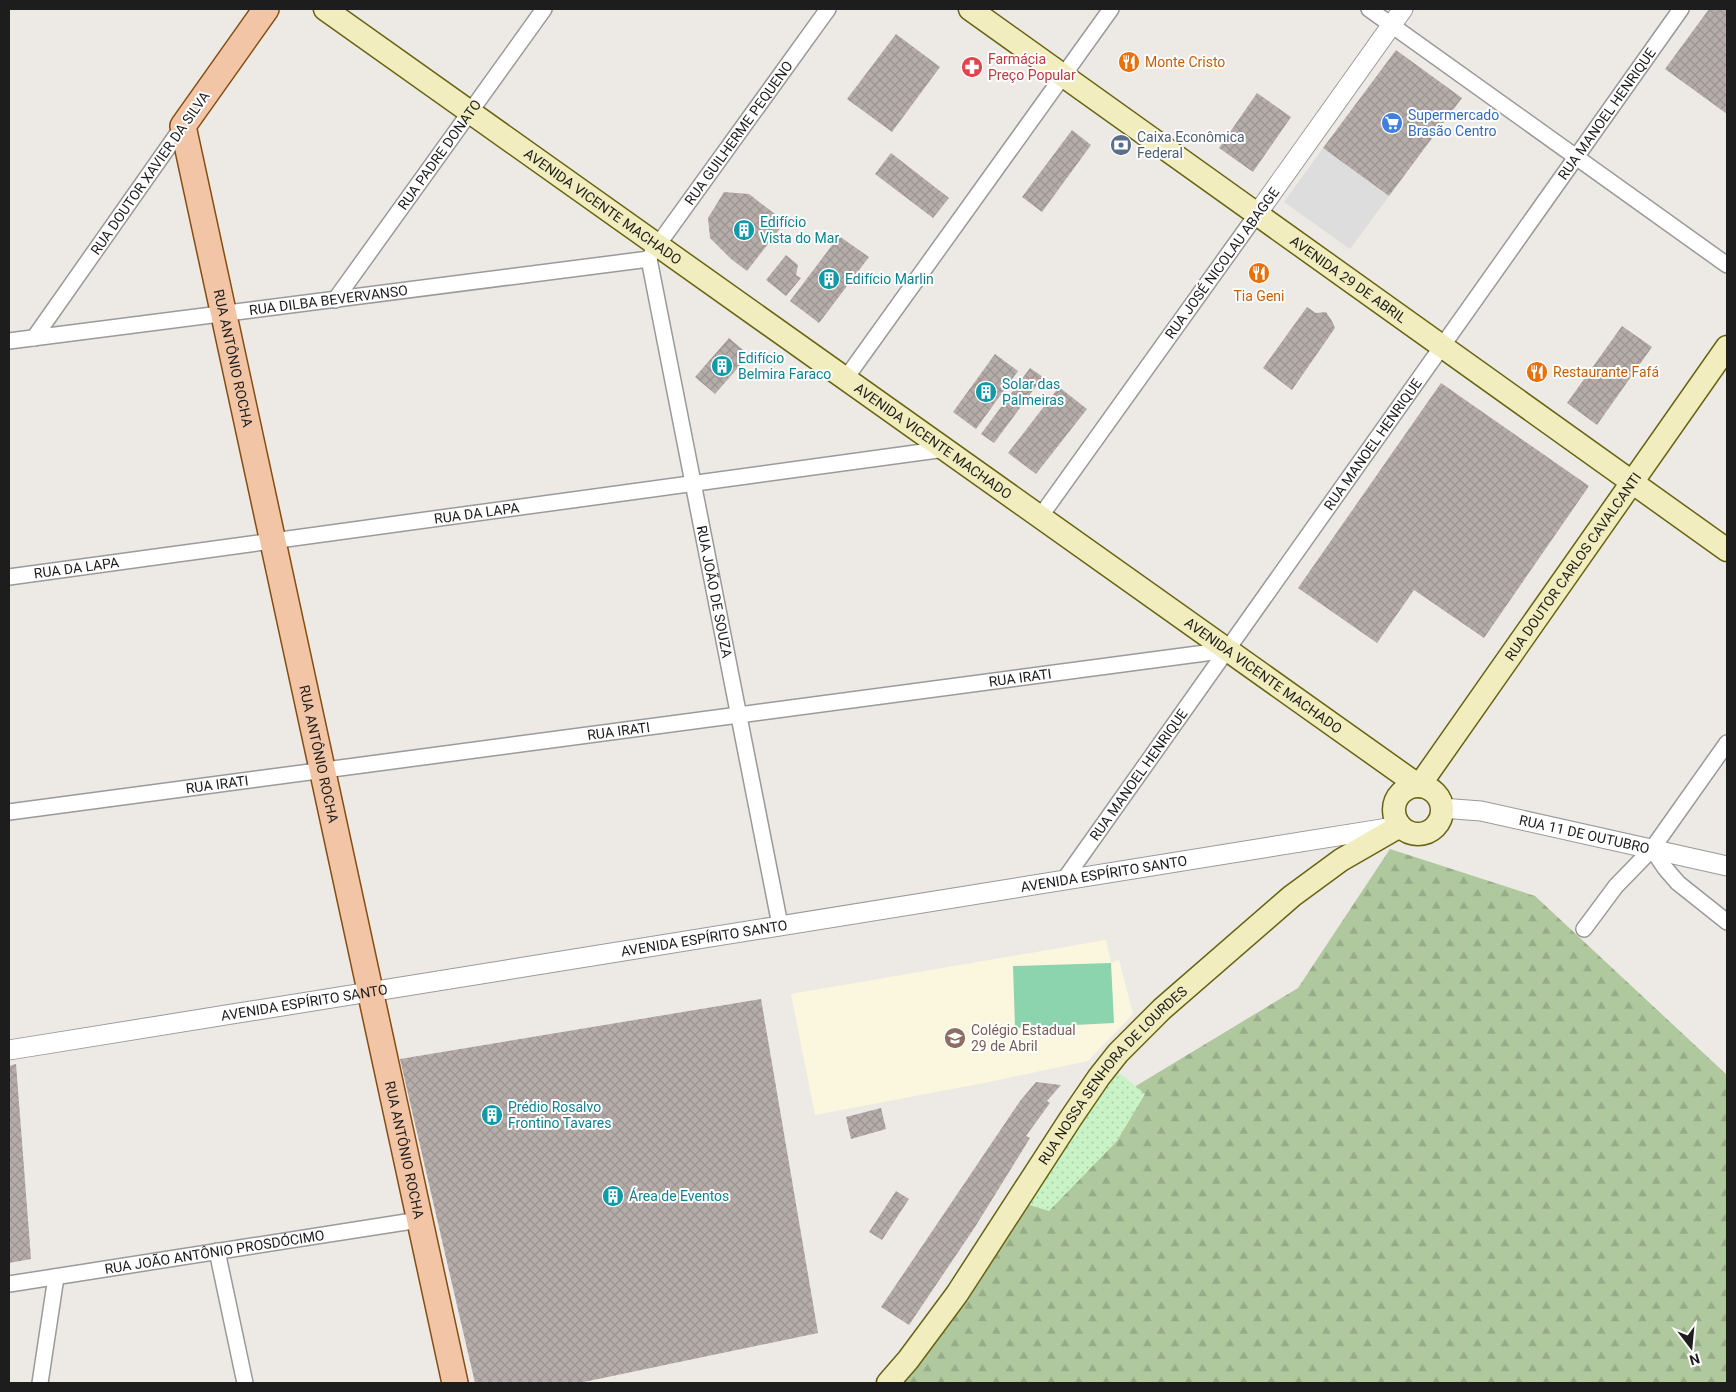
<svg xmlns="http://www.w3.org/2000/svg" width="1736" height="1392" font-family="Roboto,sans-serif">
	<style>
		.education { fill: #fbf7df }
		.forest { fill: url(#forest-firs) }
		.park { fill: url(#park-dots) }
		.pitch { fill: #8bd4ad }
		.parking { fill: #ddd }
		.building { fill: url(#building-cross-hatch) }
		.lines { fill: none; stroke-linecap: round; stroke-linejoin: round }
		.minor-casing { stroke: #9a9a9a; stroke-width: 18 }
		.tertiary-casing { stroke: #9a9a9a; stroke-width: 21 }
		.secondary-casing { stroke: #676411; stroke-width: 25 }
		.primary-casing { stroke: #864d11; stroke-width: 28 }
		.minor { stroke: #fff; stroke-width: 15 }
		.tertiary { stroke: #fff; stroke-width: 19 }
		.secondary { stroke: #f2edbe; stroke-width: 22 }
		.primary { stroke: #f1c5a6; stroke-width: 25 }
		.labels { text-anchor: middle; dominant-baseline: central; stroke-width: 4; stroke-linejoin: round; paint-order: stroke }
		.health-label { font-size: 14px; fill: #be3a42; stroke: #fff; text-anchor: start }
		.food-label { font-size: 14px; fill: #c56008; stroke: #fff; text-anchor: start }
		.street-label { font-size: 14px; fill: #1d1d1d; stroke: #fff }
		.shop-label { font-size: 14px; fill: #366cbe; stroke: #fff; text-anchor: start }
		.service-label { font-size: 14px; fill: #4e5e75; stroke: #fff; text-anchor: start }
		.culture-label { font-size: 14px; fill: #0d838f; stroke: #fff; text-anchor: start }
		.education-label { font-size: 14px; fill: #785e54; stroke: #fff; text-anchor: start }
	</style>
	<defs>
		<pattern id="forest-firs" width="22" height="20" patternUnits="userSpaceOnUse" patternTransform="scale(1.25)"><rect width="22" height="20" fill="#b0c89e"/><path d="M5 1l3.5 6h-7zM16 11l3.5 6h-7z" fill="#97ab88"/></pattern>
		<pattern id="park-dots" width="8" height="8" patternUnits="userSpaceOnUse" patternTransform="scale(1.25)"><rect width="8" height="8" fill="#c9f3c6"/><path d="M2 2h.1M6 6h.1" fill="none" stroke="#acd0aa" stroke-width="1.8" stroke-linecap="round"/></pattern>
		<pattern id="building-cross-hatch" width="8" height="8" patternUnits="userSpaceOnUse" patternTransform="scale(1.25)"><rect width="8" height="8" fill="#b6adaa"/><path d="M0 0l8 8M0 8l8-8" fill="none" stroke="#9c9492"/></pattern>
	</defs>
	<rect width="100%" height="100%" fill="#ede9e4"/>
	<path class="education" d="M1106,940L1111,963L1119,960L1133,1014L1088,1061L989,1082L815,1115L791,994Z"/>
	<path class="forest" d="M1390,849L1535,896L1727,1075V1383H895L1073,1124L1298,988Z"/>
	<path class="park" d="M1110,1065L1145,1094L1117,1141L1049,1211L1026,1204Z"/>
	<path class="pitch" d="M1111,963L1114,1023L1015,1028L1013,966Z"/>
	<path class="parking" d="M1323,148L1389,196L1350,249L1284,202Z"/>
	<g class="building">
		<path d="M1709,9H1727V114L1665,69Z"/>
		<path d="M896,34L940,67L892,132L847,99Z"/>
		<path d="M1396,50L1462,98L1389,196L1323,148Z"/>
		<path d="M1257,93L1291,117L1253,172L1219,148Z"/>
		<path d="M1072,130L1091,145L1042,212L1022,197Z"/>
		<path d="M891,153L949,198L933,218L875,174Z"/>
		<path d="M724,192L749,194L785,222L747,271L731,259L710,238L708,218Z"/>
		<path d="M839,236L869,257L819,323L790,301Z"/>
		<path d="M786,255L798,265L796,275L801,278L786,296L766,280Z"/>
		<path d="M1307,307L1316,313L1326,312L1332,321L1335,328L1292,390L1263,368Z"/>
		<path d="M1622,326L1652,347L1597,425L1567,403Z"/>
		<path d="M729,338L749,355L715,394L695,377Z"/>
		<path d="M995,354L1018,371L976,429L953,412Z"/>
		<path d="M1030,368L1043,377L994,443L981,434Z"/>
		<path d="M1441,383L1589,486L1484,638L1414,590L1377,643L1298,588Z"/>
		<path d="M1059,387L1087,409L1036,474L1008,453Z"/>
		<path d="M761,999L818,1333L579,1383H475L400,1059Z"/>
		<path d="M16,1064L31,1259L9,1263V1066Z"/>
		<path d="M1036,1082L1061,1085L1047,1101L1050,1103L1026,1136L1030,1138L975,1227L909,1325L881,1307L1020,1101Z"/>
		<path d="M881,1108L886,1129L851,1139L846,1117Z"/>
		<path d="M896,1191L909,1199L882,1240L869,1232Z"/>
	</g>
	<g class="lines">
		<g class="minor-casing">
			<g id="minor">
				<path d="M1369,9L1727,265"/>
				<path id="s1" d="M652,253L828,9"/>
				<path id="s2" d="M649,259L780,925"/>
				<path id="s3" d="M335,300L544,9"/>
				<path d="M34,338L183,126"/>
				<path id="s4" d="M9,341L649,259"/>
				<path d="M846,378L1111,9"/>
				<path d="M1040,517L1257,214"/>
				<path id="s5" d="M9,577L945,449"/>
				<path id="s6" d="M9,812L1228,650"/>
				<path d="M1652,849L1665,868L1678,883L1727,922"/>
				<path id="s7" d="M1064,880L1681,9"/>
				<path d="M1584,929L1616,886L1652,849L1727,743"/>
				<path d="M217,1251L245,1383"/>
				<path id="s8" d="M9,1284L419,1220"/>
				<path d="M40,1383L56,1277"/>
			</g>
		</g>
		<g class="tertiary-casing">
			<g id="tertiary">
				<path d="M1257,214L1403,9"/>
				<path id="s9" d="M1441,808L1481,811L1727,866"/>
				<path id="s10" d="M9,1050L1394,827"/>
			</g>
		</g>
		<g class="secondary-casing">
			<g id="secondary">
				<path id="s11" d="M325,9L1419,786L1727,347"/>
				<path id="s12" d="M970,9L1727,550"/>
				<circle cx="1418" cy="810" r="24"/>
				<path id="s13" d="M888,1383L908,1360L957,1294L1071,1118L1099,1077L1118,1053L1162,1009L1292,896L1341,860L1400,826"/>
			</g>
		</g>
		<g class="primary-casing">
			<g id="primary">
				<path id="s14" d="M266,9L183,126L455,1383"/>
			</g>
		</g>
		<use href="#minor" class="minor"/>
		<use href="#tertiary" class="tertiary"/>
		<use href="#secondary" class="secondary"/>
		<use href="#primary" class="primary"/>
	</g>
	<defs>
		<g id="restaurant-disc" transform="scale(1.125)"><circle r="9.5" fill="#e8710a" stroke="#fff"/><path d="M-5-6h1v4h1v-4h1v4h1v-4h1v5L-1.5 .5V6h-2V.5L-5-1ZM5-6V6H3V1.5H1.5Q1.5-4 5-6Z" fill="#fff"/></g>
		<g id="pharmacy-disc" transform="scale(1.125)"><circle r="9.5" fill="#e0444e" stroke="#fff"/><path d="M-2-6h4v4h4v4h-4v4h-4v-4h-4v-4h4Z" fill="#fff"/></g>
		<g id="supermarket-disc" transform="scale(1.125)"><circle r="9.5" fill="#3f7fe0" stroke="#fff"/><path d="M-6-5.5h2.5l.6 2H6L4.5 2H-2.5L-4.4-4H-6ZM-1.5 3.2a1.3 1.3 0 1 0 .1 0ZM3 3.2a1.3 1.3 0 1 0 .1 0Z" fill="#fff"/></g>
		<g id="bank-disc" transform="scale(1.125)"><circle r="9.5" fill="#5c6f8a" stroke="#fff"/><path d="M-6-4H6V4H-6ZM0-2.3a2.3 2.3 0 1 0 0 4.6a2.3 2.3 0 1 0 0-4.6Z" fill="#fff"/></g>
		<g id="building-disc" transform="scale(1.125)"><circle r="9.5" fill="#0f9aa8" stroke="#fff"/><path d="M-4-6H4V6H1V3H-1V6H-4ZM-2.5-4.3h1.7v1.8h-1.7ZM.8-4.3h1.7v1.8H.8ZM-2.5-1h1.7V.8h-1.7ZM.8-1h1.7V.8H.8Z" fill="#fff"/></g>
		<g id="school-disc" transform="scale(1.125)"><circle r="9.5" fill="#8d6e63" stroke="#fff"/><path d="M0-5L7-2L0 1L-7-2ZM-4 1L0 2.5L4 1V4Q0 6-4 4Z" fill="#fff"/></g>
	</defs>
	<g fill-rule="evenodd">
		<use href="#restaurant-disc" x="1129" y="62"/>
		<use href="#pharmacy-disc" x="972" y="67"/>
		<use href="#supermarket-disc" x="1392" y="123"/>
		<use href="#bank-disc" x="1121" y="145"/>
		<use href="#building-disc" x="744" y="230"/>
		<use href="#restaurant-disc" x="1259" y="273"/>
		<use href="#building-disc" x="829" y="279"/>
		<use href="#building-disc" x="722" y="366"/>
		<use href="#restaurant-disc" x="1537" y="372"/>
		<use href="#building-disc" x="986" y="392"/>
		<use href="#school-disc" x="955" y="1038"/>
		<use href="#building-disc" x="492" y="1115"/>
		<use href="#building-disc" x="613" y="1196"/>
	</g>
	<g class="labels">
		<g class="health-label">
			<text x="988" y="59">Farmácia<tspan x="988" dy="16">Preço Popular</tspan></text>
		</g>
		<g class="food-label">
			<text x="1145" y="62">Monte Cristo</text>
			<text x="1259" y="296" text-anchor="middle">Tia Geni</text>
			<text x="1553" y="372">Restaurante Fafá</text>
		</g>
		<g class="street-label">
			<text stroke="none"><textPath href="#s7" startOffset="939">RUA MANOEL HENRIQUE</textPath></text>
			<text stroke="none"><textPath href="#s1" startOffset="148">RUA GUILHERME PEQUENO</textPath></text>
			<text stroke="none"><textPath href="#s3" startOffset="179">RUA PADRE DONATO</textPath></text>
			<text transform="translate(150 173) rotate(-55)">RUA DOUTOR XAVIER DA SILVA</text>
			<text stroke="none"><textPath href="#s11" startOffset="341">AVENIDA VICENTE MACHADO</textPath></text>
			<text transform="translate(1222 263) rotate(-54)">RUA JOSÉ NICOLAU ABAGGE</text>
			<text stroke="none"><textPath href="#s12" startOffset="465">AVENIDA 29 DE ABRIL</textPath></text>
			<text stroke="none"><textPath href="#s4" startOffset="322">RUA DILBA BEVERVANSO</textPath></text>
			<text stroke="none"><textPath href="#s14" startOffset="381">RUA ANTÔNIO ROCHA</textPath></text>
			<text stroke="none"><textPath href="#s11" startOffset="746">AVENIDA VICENTE MACHADO</textPath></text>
			<text stroke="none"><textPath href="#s7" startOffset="534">RUA MANOEL HENRIQUE</textPath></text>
			<text stroke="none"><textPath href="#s5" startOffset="472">RUA DA LAPA</textPath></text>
			<text stroke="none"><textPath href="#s11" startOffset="1610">RUA DOUTOR CARLOS CAVALCANTI</textPath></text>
			<text stroke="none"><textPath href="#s5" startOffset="68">RUA DA LAPA</textPath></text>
			<text stroke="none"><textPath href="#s2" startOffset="339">RUA JOÃO DE SOUZA</textPath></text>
			<text stroke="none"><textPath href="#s11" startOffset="1151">AVENIDA VICENTE MACHADO</textPath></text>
			<text stroke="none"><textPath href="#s6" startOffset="1020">RUA IRATI</textPath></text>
			<text stroke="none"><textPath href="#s6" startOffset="615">RUA IRATI</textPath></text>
			<text stroke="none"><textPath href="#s14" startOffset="786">RUA ANTÔNIO ROCHA</textPath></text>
			<text stroke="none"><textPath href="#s7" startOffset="129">RUA MANOEL HENRIQUE</textPath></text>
			<text stroke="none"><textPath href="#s6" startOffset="210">RUA IRATI</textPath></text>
			<text stroke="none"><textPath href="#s9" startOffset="146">RUA 11 DE OUTUBRO</textPath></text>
			<text stroke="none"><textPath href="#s10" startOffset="1109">AVENIDA ESPÍRITO SANTO</textPath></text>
			<text stroke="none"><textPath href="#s10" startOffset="704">AVENIDA ESPÍRITO SANTO</textPath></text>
			<text stroke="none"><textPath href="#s10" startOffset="299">AVENIDA ESPÍRITO SANTO</textPath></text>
			<text stroke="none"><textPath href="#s13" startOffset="382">RUA NOSSA SENHORA DE LOURDES</textPath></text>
			<text stroke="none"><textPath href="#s14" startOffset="1191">RUA ANTÔNIO ROCHA</textPath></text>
			<text stroke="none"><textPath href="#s8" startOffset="208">RUA JOÃO ANTÔNIO PROSDÓCIMO</textPath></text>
		</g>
		<g class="shop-label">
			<text x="1408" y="115">Supermercado<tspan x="1408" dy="16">Brasão Centro</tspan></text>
		</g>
		<g class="service-label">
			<text x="1137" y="137">Caixa Econômica<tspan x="1137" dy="16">Federal</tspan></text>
		</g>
		<g class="culture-label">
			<text x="760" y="222">Edifício<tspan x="760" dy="16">Vista do Mar</tspan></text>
			<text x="845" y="279">Edifício Marlin</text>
			<text x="738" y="358">Edifício<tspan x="738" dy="16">Belmira Faraco</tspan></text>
			<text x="1002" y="384">Solar das<tspan x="1002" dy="16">Palmeiras</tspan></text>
			<text x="508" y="1107">Prédio Rosalvo<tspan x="508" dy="16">Frontino Tavares</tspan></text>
			<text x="629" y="1196">Área de Eventos</text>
		</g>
		<g class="education-label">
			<text x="971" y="1030">Colégio Estadual<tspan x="971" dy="16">29 de Abril</tspan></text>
		</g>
	</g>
	<rect width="1736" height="1392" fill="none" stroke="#1d1d1d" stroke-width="20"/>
	<g transform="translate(1691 1347) rotate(164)" stroke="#ffffff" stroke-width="4" paint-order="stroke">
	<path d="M0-4L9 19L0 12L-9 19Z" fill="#1d1d1d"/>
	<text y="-8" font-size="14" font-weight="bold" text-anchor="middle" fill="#1d1d1d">N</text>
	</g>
</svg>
